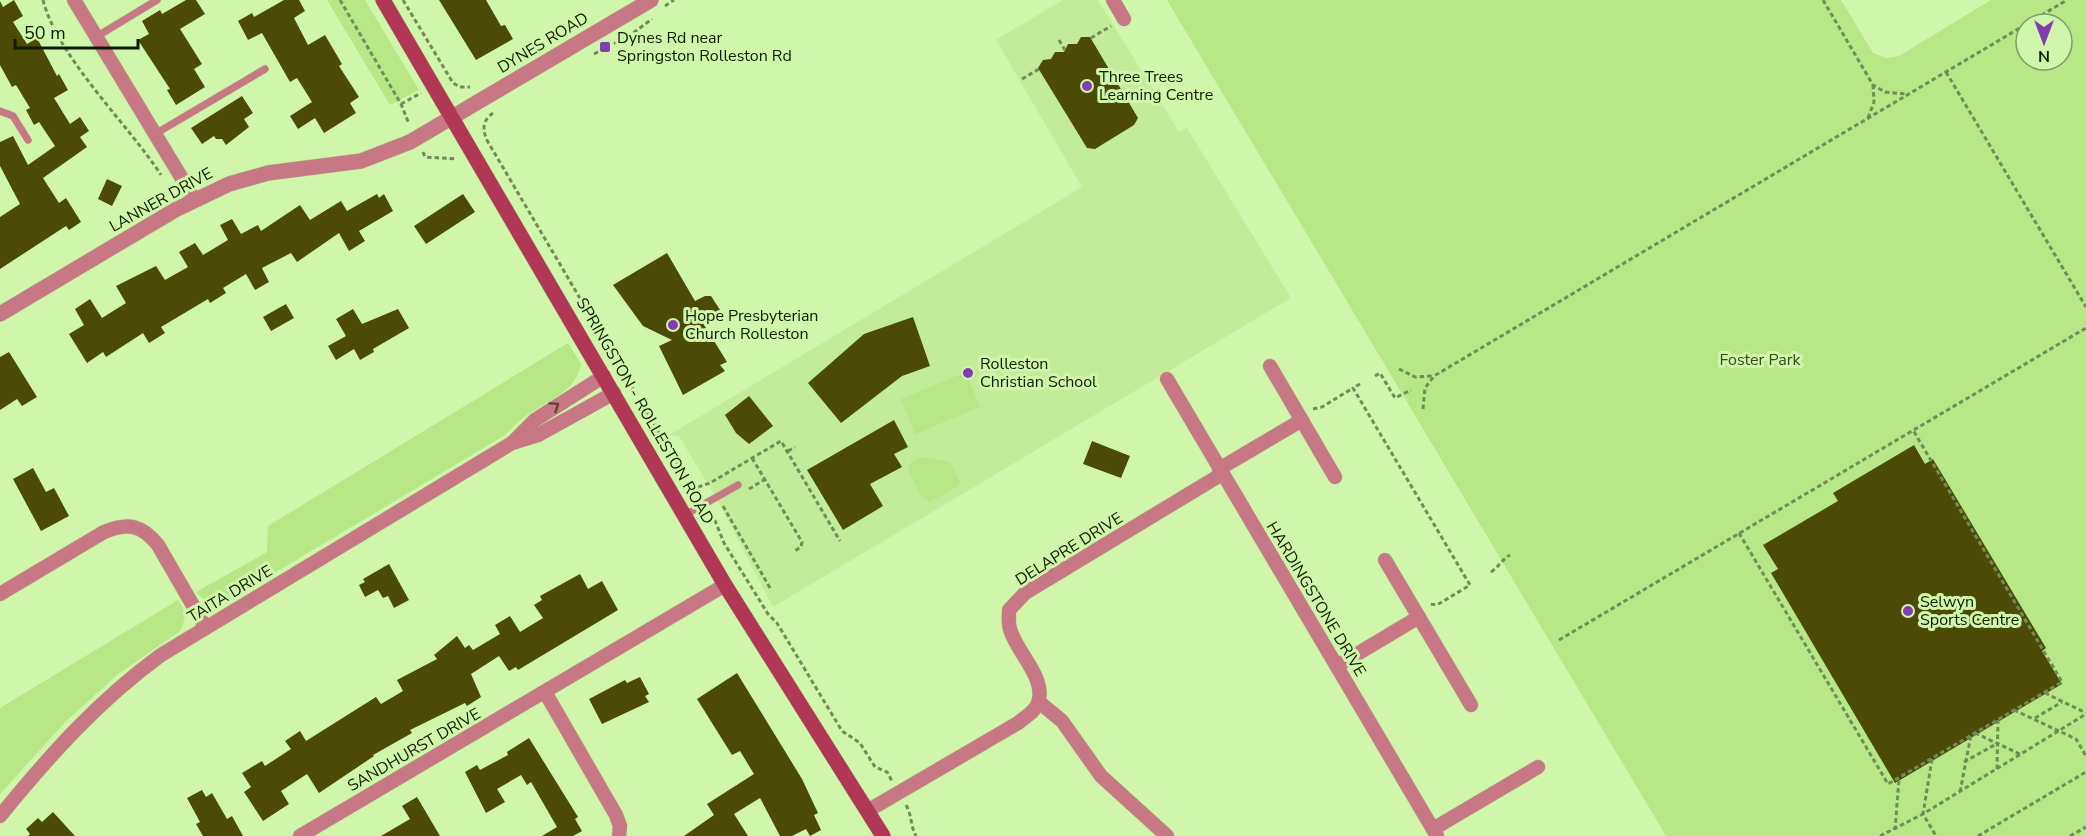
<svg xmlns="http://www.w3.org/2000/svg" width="2086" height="836" font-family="'Nunito Sans',sans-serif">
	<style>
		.built { fill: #c2eb9a }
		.green { fill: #b7e786; fill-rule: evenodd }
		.building { fill: #4b4b07 }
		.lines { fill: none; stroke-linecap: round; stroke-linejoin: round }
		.service-casing { stroke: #b1d391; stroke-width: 8 }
		.minor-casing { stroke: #b1d391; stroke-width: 15 }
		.tertiary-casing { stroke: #b1d391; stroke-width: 16 }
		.secondary-casing { stroke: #b1d391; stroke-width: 16 }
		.path { stroke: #718b59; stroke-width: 3; stroke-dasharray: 4.5 3; stroke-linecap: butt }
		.service { stroke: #c87784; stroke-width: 7 }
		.minor { stroke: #c87784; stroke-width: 14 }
		.tertiary { stroke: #c87784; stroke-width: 15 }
		.secondary { stroke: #b03855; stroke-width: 15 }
		.oneway { stroke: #62443c }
		.poi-dot { fill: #843db0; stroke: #d0f6ac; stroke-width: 2 }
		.labels { text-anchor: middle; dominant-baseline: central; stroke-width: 6; stroke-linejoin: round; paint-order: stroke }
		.poi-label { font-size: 16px; fill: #0e1b01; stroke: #d0f6ac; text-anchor: start }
		.street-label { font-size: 16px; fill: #0e1b01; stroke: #d0f6ac }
		.park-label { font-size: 16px; fill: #344a19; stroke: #d0f6ac }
	</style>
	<rect width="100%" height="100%" fill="#d0f6ac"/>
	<path class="built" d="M1063,0H1098L1179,132L1187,128L1291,298L773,607L719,503L679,436L669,435L1082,187L996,40Z"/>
	<g class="green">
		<path d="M327,0H365L419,90L390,105Z"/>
		<path d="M1167,0H1841L1873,53L1886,58L1899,56L1991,0H2086V836H1666ZM2026,24H2062V60H2026Z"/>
		<path d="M568,343L581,364C576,392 549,400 527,415C519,421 512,428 505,435L221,605L208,604L196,592L267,552L268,526Z"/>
		<path d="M966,372L980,407L915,434L901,399Z"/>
		<path d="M921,457L949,462L960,482L959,486L930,502L923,498L908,471L911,462Z"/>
		<path d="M178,600C187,612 186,619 180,631L117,675L65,722L0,794V708Z"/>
	</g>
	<g class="building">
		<path d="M14,0L23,16L13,22L27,44L37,38L57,76L59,74L68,90L54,98L70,124L80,117L89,131L80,137L87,147L43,178L59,203L66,198L81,222L69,230L66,226L0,269V217L20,204L0,166V142L13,136L28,165L55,146L39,122L34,125L26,110L30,108L16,85L12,87L0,65V1L3,7Z"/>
		<path d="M186,0H196L205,14L180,29L202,64L194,69L205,87L176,105L167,90L170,89L138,40L149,34L142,21L160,10L162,14Z"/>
		<path d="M284,0H299L305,11L294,18L308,45L325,35L342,64L339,66L359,97L350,103L356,113L324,133L315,118L298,129L290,116L312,102L297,78L290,82L262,33L248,40L238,21L252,13L254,17Z"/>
		<path d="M439,0H486L501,26L505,25L513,39L476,60Z"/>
		<path d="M1081,37H1090L1138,118L1134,125L1095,149L1087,148L1038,68L1043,60L1051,59L1055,52H1064L1068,44H1077Z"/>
		<path d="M242,96L253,113L244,119L249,127L226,145L222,139H216L214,136L202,144L191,128Z"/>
		<path d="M107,179L122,186L112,206L98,199Z"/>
		<path d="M377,194L379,198L384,194L393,211L359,231L365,241L349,251L339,233L297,262L291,253L262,268L269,282L255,290L246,274L223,288L226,293L210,303L208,299L161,327L165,333L149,343L143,333L106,357L103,352L87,363L69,334L84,325L75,309L90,299L102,318L126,303L116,286L156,266L165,280L188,267L179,252L195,243L203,255L228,240L220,225L232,219L241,234L258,225L261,231L300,205L310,220L341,201L347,211Z"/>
		<path d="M463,194L475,212L426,244L414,226Z"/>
		<path d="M667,253L695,301L705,296H711L722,313L703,323L727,362L720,365L725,371L683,395L659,346L672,340L643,326L613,285Z"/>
		<path d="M286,304L294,318L271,331L263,317Z"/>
		<path d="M353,309L362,324L398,309L409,328L373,349L374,352L360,360L354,349L336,360L328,346L346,336L336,319Z"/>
		<path d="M913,317L930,366L902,376L841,423L808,383L864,334Z"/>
		<path d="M9,352L37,397L22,406L17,399L0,410V357Z"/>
		<path d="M749,396L773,426L749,444L736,433L725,415Z"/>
		<path d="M894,420L908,447L894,454L902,467L870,484L883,506L843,530L807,470Z"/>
		<path d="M1092,441L1130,456L1121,478L1083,464Z"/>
		<path d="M1914,445L1925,464L1933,459L2046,648L2042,651L2062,684L1895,783L1771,573L1778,569L1763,545L1838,501L1833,493Z"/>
		<path d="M33,468L46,492L54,488L69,516L41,531L13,479Z"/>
		<path d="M389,564L409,600L394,608L388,596L383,598L378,590L365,597L359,585L365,582L363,579Z"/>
		<path d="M580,574L588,589L602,581L618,610L518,670L516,667L509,671L499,656L471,674L481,697L467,706L465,703L410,730L412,733L373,755L374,756L319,793L307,774L281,791L289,804L263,821L244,792L251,787L242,773L262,761L265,766L291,749L285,741L300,731L306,741L376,697L381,704L403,691L397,680L437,659L434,655L457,636L465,648L469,645L473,650L500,634L495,625L510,616L520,632L543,618L534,605L542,600L540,596Z"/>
		<path d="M737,673L802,779L818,813L814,815L821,830L810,836L806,829L792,836H780L760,798L734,814L748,836H684L714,815L707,804L754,774L740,751L732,755L697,699Z"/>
		<path d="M640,677L649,694L645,696L649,702L602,724L589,699L625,680L627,683Z"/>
		<path d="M529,738L578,817L575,819L582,831L573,836H542L557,827L531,782L527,785L521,775L497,789L505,802L486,813L465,772L477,765L480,770L508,755L507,752Z"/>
		<path d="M202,790L206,797L212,793L227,819L232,816L243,836H203L196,824L200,822L187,798Z"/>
		<path d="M417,797L440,836H381L410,819L402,806Z"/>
		<path d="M53,812L75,836H28L30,834L26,829L38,818L42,822Z"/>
	</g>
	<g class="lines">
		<g class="service-casing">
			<g id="service">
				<path d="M96,37L157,0"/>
				<path d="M0,111L13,116L28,140"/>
				<path d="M155,134L265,69"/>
				<path d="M685,515L738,485"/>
			</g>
		</g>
		<g class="minor-casing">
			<g id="minor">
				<path d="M74,0L195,200"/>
				<path d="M1113,0L1124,19"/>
				<path d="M1270,366L1335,477"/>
				<path d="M1167,379L1437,836"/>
				<path d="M513,442L535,420L604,376"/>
				<path d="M1219,469L1302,420"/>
				<path d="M1385,560L1471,705"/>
				<path d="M0,594L104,532C128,522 142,525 158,545L206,628"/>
				<path d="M1337,666L1419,617"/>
				<path d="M545,692L616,815L620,826L619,836"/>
				<path d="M1039,702L1062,721L1101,776L1167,836"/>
				<path d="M869,810L1018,723C1025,717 1035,712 1038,703C1047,678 1016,652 1010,629C1008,623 1009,616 1009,610L1025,593L1222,474"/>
				<path d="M0,816C49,756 98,701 161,655L512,443L538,435L614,393"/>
				<path d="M1433,829L1538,767"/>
				<path d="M300,836L725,585"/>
			</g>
		</g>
		<g class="tertiary-casing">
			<path id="tertiary" d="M0,314L175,210L229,184L268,173L361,161L410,142L651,0"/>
		</g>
		<g class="secondary-casing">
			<path id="secondary" d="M383,0L725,585L883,836"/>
		</g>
		<g class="path">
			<path d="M43,0C58,58 128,124 161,175"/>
			<path d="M340,0L401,104L409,124"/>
			<path d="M403,0L453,83L460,87H470"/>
			<path d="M1823,0L1873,85L1885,92L1906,94"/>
			<path d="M665,6L674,0"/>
			<path d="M1091,38L1111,26"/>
			<path d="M1059,40L1065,50"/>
			<path d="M594,54L629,36L652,19"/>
			<path d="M1946,72L2086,307"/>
			<path d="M1022,79L1039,69"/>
			<path d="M401,104L421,93"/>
			<path d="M493,113C482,121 482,130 488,142L684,475L701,494"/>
			<path d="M1868,118L1874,102L1873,85"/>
			<path d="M423,152L425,157L457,159"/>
			<path d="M1399,369L1415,377L1432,376"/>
			<path d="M1375,376L1380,373L1395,398L1411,390"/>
			<path d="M1360,384L1353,388L1470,585L1437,605L1430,604"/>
			<path d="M1313,409L1322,407L1353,388"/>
			<path d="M1423,409L1425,388L1434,376L2067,0"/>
			<path d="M788,451L795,447"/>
			<path d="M752,458L802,542L801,547L793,552"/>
			<path d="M698,487L710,483L781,441L840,541"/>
			<path d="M749,489L764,480"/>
			<path d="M723,506L770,588"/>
			<path d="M712,513L724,543L768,614L777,623L842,731L860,743L875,767L887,772L892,781"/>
			<path d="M1739,533L1888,784L2062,682L1913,430"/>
			<path d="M1491,572C1499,567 1501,560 1510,555"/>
			<path d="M1559,640L2086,328"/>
			<path d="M2045,693L2086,713"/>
			<path d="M2014,710L2076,739L2086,756"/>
			<path d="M2035,718L2062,702"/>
			<path d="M1975,733L2022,755"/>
			<path d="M1932,759L1923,814L1936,836"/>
			<path d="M1964,762L1998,743"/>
			<path d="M1997,769L1998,720"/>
			<path d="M1960,792L1971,735"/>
			<path d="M906,805C912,815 910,825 916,836"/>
			<path d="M1895,830L1899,778"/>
			<path d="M1880,836L1923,814L2086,714"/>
			<path d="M1978,836L2086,772"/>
			<path d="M2070,836L2086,827"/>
		</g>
		<use href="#service" class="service"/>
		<use href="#minor" class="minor"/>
		<use href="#tertiary" class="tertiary"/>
		<use href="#secondary" class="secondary"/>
	</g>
	<defs><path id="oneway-chevron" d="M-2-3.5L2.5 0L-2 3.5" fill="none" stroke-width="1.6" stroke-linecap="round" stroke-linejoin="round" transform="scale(1.5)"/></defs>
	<use class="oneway" href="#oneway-chevron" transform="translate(555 406) rotate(-34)"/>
	<g class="poi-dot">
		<rect x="599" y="41" width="12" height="12" rx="3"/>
		<circle cx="1087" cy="86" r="6"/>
		<circle cx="673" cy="325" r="6"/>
		<circle cx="968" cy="373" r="6"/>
		<circle cx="1908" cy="611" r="6"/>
	</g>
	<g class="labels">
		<g class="poi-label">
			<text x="617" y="38">Dynes Rd near<tspan x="617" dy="18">Springston Rolleston Rd</tspan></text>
			<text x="1099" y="77">Three Trees<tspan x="1099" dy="18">Learning Centre</tspan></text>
			<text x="685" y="316">Hope Presbyterian<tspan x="685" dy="18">Church Rolleston</tspan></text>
			<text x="980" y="364">Rolleston<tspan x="980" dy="18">Christian School</tspan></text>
			<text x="1920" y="602">Selwyn<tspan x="1920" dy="18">Sports Centre</tspan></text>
		</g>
		<g class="street-label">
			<text transform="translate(543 43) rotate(-31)">DYNES ROAD</text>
			<text transform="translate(161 200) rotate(-29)">LANNER DRIVE</text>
			<text transform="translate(645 411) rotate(60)">SPRINGSTON - ROLLESTON ROAD</text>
			<text transform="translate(1069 549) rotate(-32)">DELAPRE DRIVE</text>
			<text transform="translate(230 594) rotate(-31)">TAITA DRIVE</text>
			<text transform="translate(1316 599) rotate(59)">HARDINGSTONE DRIVE</text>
			<text transform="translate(414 750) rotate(-30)">SANDHURST DRIVE</text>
		</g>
		<g class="park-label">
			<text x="1760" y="360">Foster Park</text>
		</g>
	</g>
	<g transform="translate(2044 42) rotate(180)"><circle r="28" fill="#d0f6ac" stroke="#829e68" stroke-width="1.5"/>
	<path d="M0-4.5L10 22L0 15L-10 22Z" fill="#843db0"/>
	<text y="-9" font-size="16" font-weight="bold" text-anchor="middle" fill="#0e1b01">N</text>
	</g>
	<path d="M15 39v9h123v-9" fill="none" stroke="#0e1b01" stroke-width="3"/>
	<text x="24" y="39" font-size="18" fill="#0e1b01" stroke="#d0f6ac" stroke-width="4.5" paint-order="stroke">50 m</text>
</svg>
